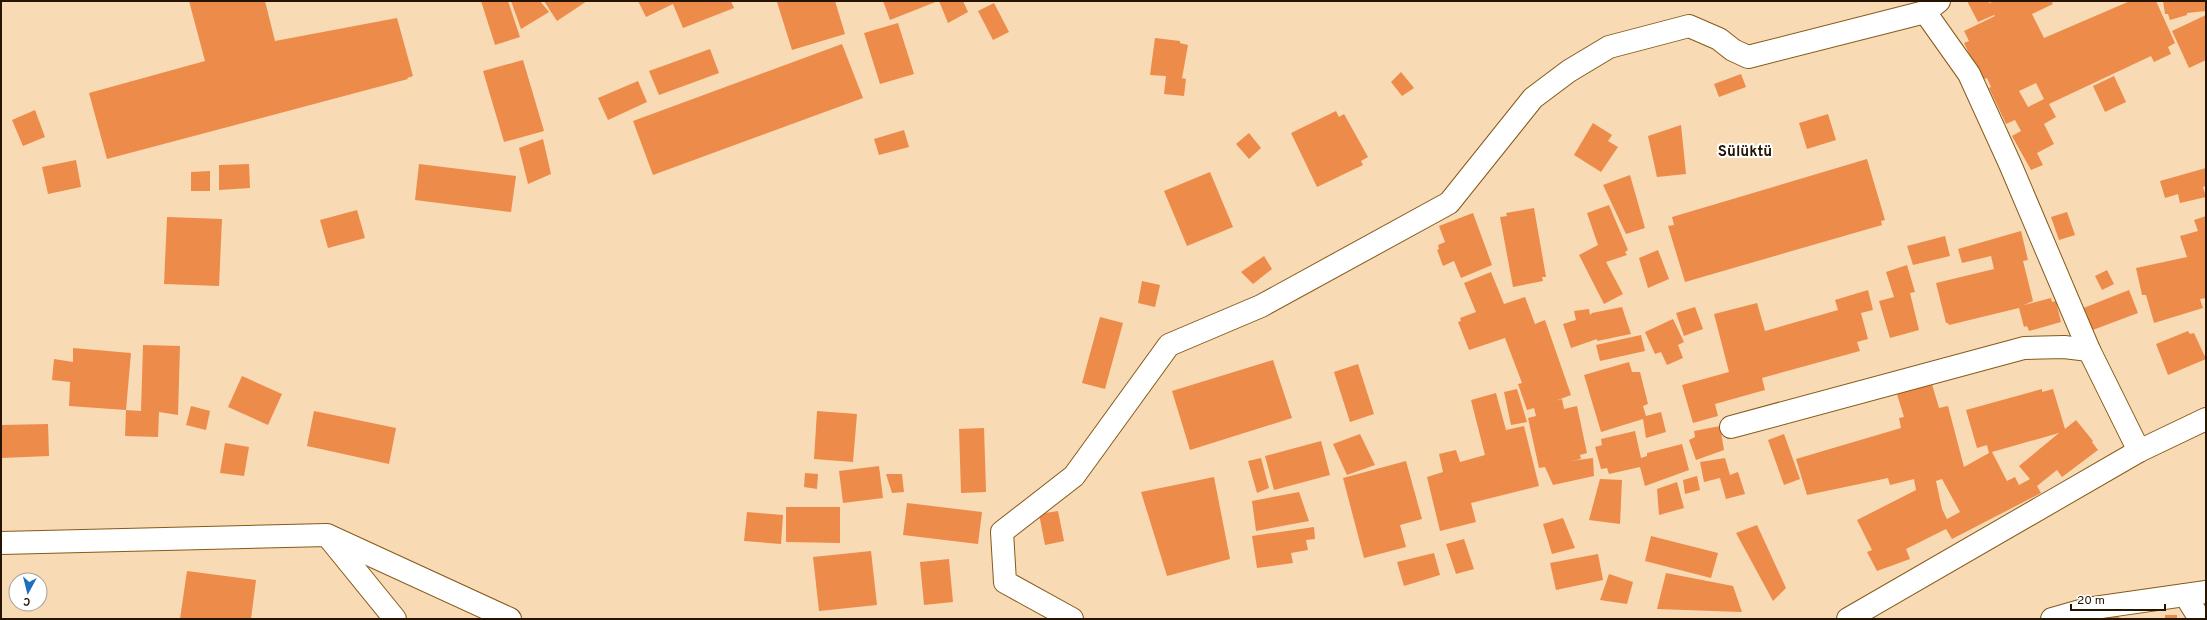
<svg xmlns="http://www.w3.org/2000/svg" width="2207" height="620" font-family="Overpass,sans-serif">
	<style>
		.building { fill: #ed8b4a; fill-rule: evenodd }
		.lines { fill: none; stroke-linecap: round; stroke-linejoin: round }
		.minor-casing { stroke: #865a18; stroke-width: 24 }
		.minor { stroke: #fff; stroke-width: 22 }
		.labels { text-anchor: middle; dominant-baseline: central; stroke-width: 4; stroke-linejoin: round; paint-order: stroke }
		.district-label { font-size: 15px; font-weight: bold; fill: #261400; stroke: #fff }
	</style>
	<rect width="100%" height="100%" fill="#f8dab5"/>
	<g class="building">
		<path d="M189,1H265L275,41L397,18L413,76L407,78L408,79L107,159L89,93L205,61Z"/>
		<path d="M481,1H508L520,37L495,45Z"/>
		<path d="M511,1H540L549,12L521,29Z"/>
		<path d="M544,1H587L557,21Z"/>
		<path d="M638,1H731L734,8L683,28L673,4L646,17Z"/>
		<path d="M835,1L845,34L792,50L777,2Z"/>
		<path d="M883,1H938L890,20Z"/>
		<path d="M939,1H963L968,12L948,23Z"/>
		<path d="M1967,1H1988L1989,3L1995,1H2051L2053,4L2032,14L2044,38L2130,1H2156L2175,43L2168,47L2171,54L2154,62L2151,56L2049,104L2056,117L2044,124L2054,144L2037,153L2043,165L2031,170L2012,136L2021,131L2015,120L2006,124L1989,88L1991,87L1987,78L1982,80L1964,43L1969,41L1964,31L1995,16L1994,15L1978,22ZM2036,83L2044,99L2028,107L2019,91Z"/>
		<path d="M2163,1H2206V11L2187,13V15L2170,20L2168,14H2165Z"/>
		<path d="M994,3L1009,32L993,40L978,11Z"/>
		<path d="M2206,15V60L2189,68L2172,31Z"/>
		<path d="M898,23L914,74L880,84L864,33Z"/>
		<path d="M1155,38L1180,41V43L1188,45L1182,78L1186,79L1184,96L1164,94L1166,76L1150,75Z"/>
		<path d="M842,44L863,98L653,175L633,121Z"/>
		<path d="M710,49L719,73L659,95L649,71Z"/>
		<path d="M523,60L544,131L504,142L483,71Z"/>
		<path d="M1401,72L1414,88L1402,96L1391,82Z"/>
		<path d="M1741,74L1746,87L1719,97L1714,84Z"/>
		<path d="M2114,76L2126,102L2105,112L2093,86Z"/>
		<path d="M638,81L647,102L608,120L598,98Z"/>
		<path d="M35,110L45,137L23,146L12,120Z"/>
		<path d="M1336,111L1339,117L1344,114L1368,157L1361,161L1363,165L1317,187L1291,133Z"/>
		<path d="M1828,114L1836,140L1807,149L1799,123Z"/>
		<path d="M1593,123L1612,135L1608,141L1618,147L1601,172L1574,155Z"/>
		<path d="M1681,125L1686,174L1657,177L1648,136Z"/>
		<path d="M904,130L909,147L879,155L874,139Z"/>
		<path d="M1249,133L1261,148L1249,159L1236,144Z"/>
		<path d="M543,139L551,174L528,184L519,148Z"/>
		<path d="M1867,159L1885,220L1881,221L1882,225L1685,282L1668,226L1674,225L1672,217Z"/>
		<path d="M76,160L81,187L48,194L42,167Z"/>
		<path d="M249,164L250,188L219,190V165Z"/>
		<path d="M419,164L516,176L511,212L415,200Z"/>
		<path d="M2206,168V186L2203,187L2206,197L2180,203L2178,194L2165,198L2160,181Z"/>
		<path d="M210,171V191H191V172Z"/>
		<path d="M1210,172L1233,227L1187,246L1164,191Z"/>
		<path d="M1630,175L1645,228L1626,234L1603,185Z"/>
		<path d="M1609,205L1628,250L1625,252L1627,255L1606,262L1623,294L1604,304L1579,255L1598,245L1587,213Z"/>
		<path d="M1534,208L1546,277H1542L1543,281L1513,287L1500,217L1507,216L1506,213Z"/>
		<path d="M357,210L365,238L328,248L320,220Z"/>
		<path d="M2067,212L2075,235L2059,240L2051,217Z"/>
		<path d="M1473,213L1492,265L1461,278L1454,261L1443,266L1437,250L1439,249L1438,245L1445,242L1439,226Z"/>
		<path d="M2206,216V298L2200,299L2203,308L2154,323L2146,295H2142L2136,268L2187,257L2180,236L2198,231L2194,220Z"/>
		<path d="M167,217L222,219L219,286L164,284Z"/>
		<path d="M2021,231L2028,260L2023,261L2033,301L2024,305L2051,298L2052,302L2056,301L2061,322L2029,331L2027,326L2024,327L2019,308L1949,325L1948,323H1946L1936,283L1994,269L1991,256L1962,263L1958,249Z"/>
		<path d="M1945,236L1950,256L1913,265L1907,246Z"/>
		<path d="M1658,250L1669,279L1648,288L1639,258Z"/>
		<path d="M1264,256L1272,269L1253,284L1241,272Z"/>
		<path d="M1907,265L1915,292L1910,293L1919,330L1890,338L1879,301L1894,297L1886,272Z"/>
		<path d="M2107,270L2114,284L2102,290L2095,276Z"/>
		<path d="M1491,272L1504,304L1525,297L1535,324L1545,320L1571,395L1555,401L1562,399L1564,409L1577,406L1587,453L1580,455L1581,459L1571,461L1593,458L1594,476L1553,485L1545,467L1539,468L1528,418L1536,416L1534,408L1527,410L1518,384L1522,383L1505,338L1469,350L1458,322L1461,321L1460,318L1476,312L1464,283Z"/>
		<path d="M1142,281L1160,285L1155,307L1138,303Z"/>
		<path d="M1868,290L1873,310L1861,313L1868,339L1857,342L1860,351L1762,378L1765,390L1715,404L1718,416L1693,423L1682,385L1729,372L1714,314L1757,303L1765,331L1838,310L1835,300Z"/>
		<path d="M2129,290L2138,313L2090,331L2081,309Z"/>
		<path d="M1622,307L1631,334L1597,341V339L1571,348L1563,324L1576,320L1574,311L1589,309L1590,315L1592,313Z"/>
		<path d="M1695,307L1703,329L1684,336L1676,313Z"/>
		<path d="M1100,317L1123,323L1105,389L1082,383Z"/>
		<path d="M1673,319L1684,342L1678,345L1683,358L1667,365L1661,352L1655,354L1645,332Z"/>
		<path d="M2188,331L2190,334L2194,333L2206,359L2168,375L2156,344Z"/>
		<path d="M1641,335L1645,351L1600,361L1596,345Z"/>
		<path d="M143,345L180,346L178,415L159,412L158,437L125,436L126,410L141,411Z"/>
		<path d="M73,348L131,353L126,410L69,406L70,382L52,380L54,359L73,362Z"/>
		<path d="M1273,360L1292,418L1190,450L1172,391Z"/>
		<path d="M1629,362L1632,372H1640L1648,404L1643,406L1646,416L1661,412L1666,432L1646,438L1643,419L1601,432L1584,375Z"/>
		<path d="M1358,364L1374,414L1350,422L1334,372Z"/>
		<path d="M242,376L282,394L268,425L228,407Z"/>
		<path d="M1931,381L1939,408L1948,406L1964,467L1989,453L1987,445L1977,448L1966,410L2042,389V392L2053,389L2065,429L2076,420L2093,441L2092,442L2098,450L2062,477L2057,470L2037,486L2041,493L1952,539L1946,529L1906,549L1910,559L1877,571L1867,552L1872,550L1857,520L1916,490L1914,479L1890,485L1888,478L1807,495L1796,459L1901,428L1899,418L1904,417L1896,391ZM2059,433L2019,466L2030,479L2019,485L2015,477L2007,481L1992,452ZM1942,479L1960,512L1947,519L1942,509L1936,481Z"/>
		<path d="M1517,389L1527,422L1511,425L1504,392Z"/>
		<path d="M1496,393L1506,430L1524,426L1539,486L1471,503L1476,522L1440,531L1427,477L1443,472L1439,454L1456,450L1460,462L1485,455L1471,400Z"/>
		<path d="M191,406L210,411L206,430L186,425Z"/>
		<path d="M314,411L396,428L389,464L307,446Z"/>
		<path d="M817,411L857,414L853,462L814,459Z"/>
		<path d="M48,424L49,456L2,458L1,425Z"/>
		<path d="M1720,426L1724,450L1696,460L1689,440L1695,437L1694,431Z"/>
		<path d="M984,428L986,492L961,493L959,429Z"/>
		<path d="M1635,431L1641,458L1647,456V453L1682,444L1689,470L1645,486L1640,467L1609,474L1607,468L1601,469L1595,447L1602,445L1601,439Z"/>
		<path d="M1360,434L1375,465L1347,475L1333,444Z"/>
		<path d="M1784,434L1800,479L1784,485L1768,440Z"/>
		<path d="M1321,441L1330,475L1274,490L1265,456Z"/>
		<path d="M225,443L249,447L244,476L220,473Z"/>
		<path d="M1261,458L1269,488L1257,493L1248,461Z"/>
		<path d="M1725,458L1730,475L1738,472L1745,494L1726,499L1720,478L1704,482L1700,462Z"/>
		<path d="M1406,461L1422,519L1400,525L1406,547L1364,558L1343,478Z"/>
		<path d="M879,466L883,498L843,503L839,471Z"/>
		<path d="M805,473L818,474L817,489L804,487Z"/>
		<path d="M886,474H902L904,492L892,493Z"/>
		<path d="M1697,476L1700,490L1685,494L1683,480Z"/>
		<path d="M1214,477L1230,559L1167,576L1141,492Z"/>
		<path d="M1600,479L1622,480L1620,524L1589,520Z"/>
		<path d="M1677,482L1684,508L1659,515L1657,489Z"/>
		<path d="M1299,492L1309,521L1256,531L1252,501Z"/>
		<path d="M907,503L982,512L978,544L903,535Z"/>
		<path d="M786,507H840V543L786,542Z"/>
		<path d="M1058,511L1064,541L1045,545L1039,514Z"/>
		<path d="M747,512L783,515L781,544L744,541Z"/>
		<path d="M1563,518L1575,548L1552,554L1543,524Z"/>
		<path d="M1757,525L1786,588L1773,601L1736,533Z"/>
		<path d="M1314,527L1315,539L1306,540L1308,550L1291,553L1293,563L1257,568L1252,536Z"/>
		<path d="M1651,536L1718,553L1711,578L1645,561Z"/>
		<path d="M1464,539L1474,569L1456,574L1446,544Z"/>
		<path d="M871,551L877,605L819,611L813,557Z"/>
		<path d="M1434,553L1440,575L1404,586L1397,562Z"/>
		<path d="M1598,554L1603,580L1556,590L1550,563Z"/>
		<path d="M949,559L953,602L924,605L920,562Z"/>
		<path d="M187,571L256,580L251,619H180Z"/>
		<path d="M1666,573L1733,586L1742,612L1657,609Z"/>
		<path d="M1609,574L1633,582L1627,604L1600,600Z"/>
		<path d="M2115,607L2120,619H2106L2103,612Z"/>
		<rect x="2165" y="615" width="12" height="4"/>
	</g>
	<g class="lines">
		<g class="minor-casing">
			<g id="minor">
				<path d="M1939,1L1925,12L1969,74L2010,164L2089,350L2139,451"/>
				<path d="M1731,427L2024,348L2064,347L2089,350"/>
				<path d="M330,539L395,619"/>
				<path d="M1,543L327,535L510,619"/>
				<path d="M2185,595L2200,619"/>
				<path d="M1072,619L1005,582L1002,532L1074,476L1169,345L1261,306L1449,203L1533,98L1569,71L1609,47L1689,26L1719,39L1733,50L1748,57L1925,12"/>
				<path d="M1848,619L2139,451L2206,419"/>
				<path d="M2052,619L2087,609L2206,592"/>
			</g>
		</g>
		<use href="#minor" class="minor"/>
	</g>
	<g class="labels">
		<g class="district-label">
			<text x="1745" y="152">Sülüktü</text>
		</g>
	</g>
	<rect width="2207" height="620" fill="none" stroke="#261400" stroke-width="4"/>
	<g transform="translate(28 592) rotate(187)"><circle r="19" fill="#ffffff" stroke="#a8a199"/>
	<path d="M0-3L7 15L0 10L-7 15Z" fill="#1e70bf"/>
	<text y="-6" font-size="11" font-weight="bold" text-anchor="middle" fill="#261400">С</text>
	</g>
	<path d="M2071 604v6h94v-6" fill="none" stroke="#261400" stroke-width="2"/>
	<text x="2077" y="604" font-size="12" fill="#261400" stroke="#ffffff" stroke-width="3" paint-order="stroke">20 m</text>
</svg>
